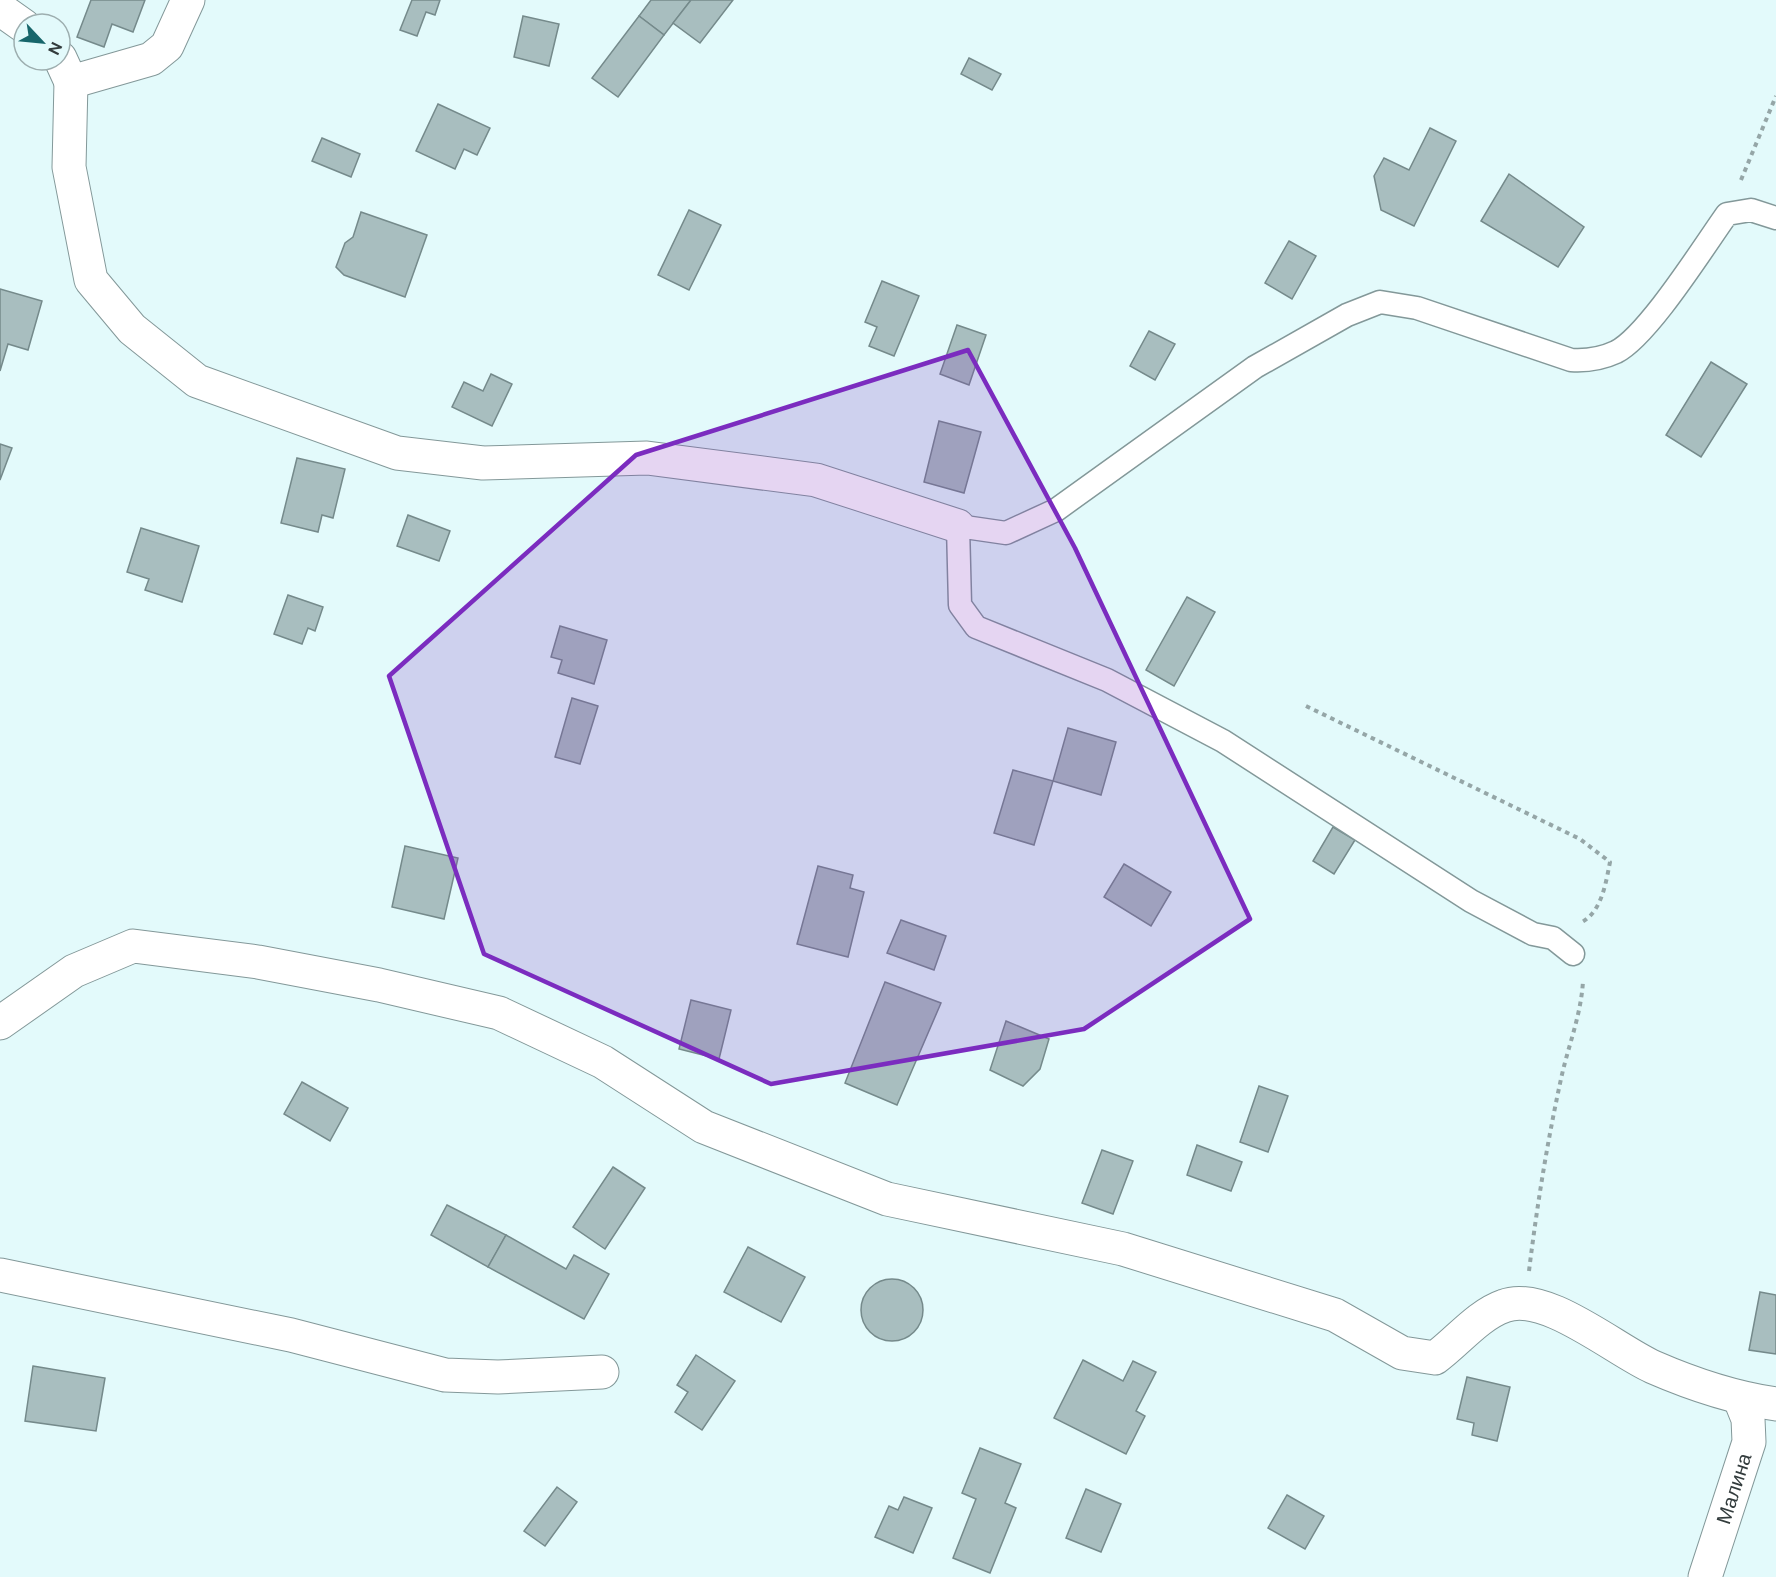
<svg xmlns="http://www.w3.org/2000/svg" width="1776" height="1577" font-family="'DM Sans',sans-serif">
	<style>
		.building { fill: #a8bebf; stroke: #758a8b; stroke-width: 1.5 }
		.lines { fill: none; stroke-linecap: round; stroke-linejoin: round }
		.service-casing { stroke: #839899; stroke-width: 25 }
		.minor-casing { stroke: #839899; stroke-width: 35 }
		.path { stroke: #95a6a7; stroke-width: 4; stroke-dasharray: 4.5 4.5; stroke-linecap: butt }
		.service { stroke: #fff; stroke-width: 22 }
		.minor { stroke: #fff; stroke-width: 33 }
		.marked { fill: #7b2cbf; fill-opacity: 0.2; stroke: #7b2cbf; stroke-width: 4.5; stroke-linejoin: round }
		.labels { text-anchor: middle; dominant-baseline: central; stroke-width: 6; stroke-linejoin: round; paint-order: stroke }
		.street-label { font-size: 20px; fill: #333c3d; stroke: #e3fafb }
	</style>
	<rect width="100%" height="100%" fill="#e3fafb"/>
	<g class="building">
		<path d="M91,0H145L133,32L112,24L104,47L77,37Z"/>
		<path d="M412,0H440L435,15L426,12L417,36L400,30Z"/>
		<path d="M651,0H691L664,35L639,16Z"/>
		<path d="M691,0H733L700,43L673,23Z"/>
		<path d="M523,16L559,24L549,66L514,57Z"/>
		<path d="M639,16L664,35L618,97L592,78Z"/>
		<path d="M969,58L1001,74L992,90L961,74Z"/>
		<path d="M438,104L490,128L477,155L464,149L455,169L416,151Z"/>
		<path d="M1430,128L1456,141L1414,226L1381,210L1374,176L1384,158L1409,170Z"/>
		<path d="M322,138L360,154L351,177L312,161Z"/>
		<path d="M1509,174L1584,227L1558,267L1481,221Z"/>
		<path d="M689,210L721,225L689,290L658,275Z"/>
		<path d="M361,212L427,235L405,297L344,275L336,267L345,243L353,237Z"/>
		<path d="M1289,241L1316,256L1292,299L1265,283Z"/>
		<path d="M882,281L919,296L894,356L869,346L877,327L865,322Z"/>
		<path d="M0,289L42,301L28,350L8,344L0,371Z"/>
		<path d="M957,325L986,335L969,385L940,374Z"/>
		<path d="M1149,331L1175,344L1155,380L1130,366Z"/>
		<path d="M1711,362L1747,384L1701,457L1666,435Z"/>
		<path d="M491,374L512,384L492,426L452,407L464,382L483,391Z"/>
		<path d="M939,421L981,432L964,493L924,482Z"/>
		<path d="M0,444L12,448L0,480Z"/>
		<path d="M297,458L345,469L333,518L322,515L318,532L281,523Z"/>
		<path d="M408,515L450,531L439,561L397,546Z"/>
		<path d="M141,528L199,546L182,602L145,590L149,579L127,572Z"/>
		<path d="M288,595L323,607L315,631L308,628L302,644L274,634Z"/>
		<path d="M1187,597L1215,612L1174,686L1146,670Z"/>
		<path d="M560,626L607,640L594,684L558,673L562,660L551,657Z"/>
		<path d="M572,698L598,706L580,764L555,757Z"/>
		<path d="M1068,728L1116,742L1101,795L1053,781Z"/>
		<path d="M1013,770L1053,781L1034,845L994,833Z"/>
		<path d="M1333,827L1355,840L1334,874L1313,861Z"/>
		<path d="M405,846L458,858L444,919L392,907Z"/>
		<path d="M1124,864L1171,892L1151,926L1104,897Z"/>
		<path d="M818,866L853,875L850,888L864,892L848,957L797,944Z"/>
		<path d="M901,920L946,936L934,970L887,953Z"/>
		<path d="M885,982L941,1003L897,1105L845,1083Z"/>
		<path d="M691,1000L731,1010L719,1059L679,1049Z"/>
		<path d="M1006,1021L1049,1039L1040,1069L1023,1086L990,1070Z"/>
		<path d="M302,1082L348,1108L330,1141L284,1114Z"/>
		<path d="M1259,1086L1288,1096L1268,1152L1240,1142Z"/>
		<path d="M1197,1145L1242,1162L1231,1191L1187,1175Z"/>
		<path d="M1102,1150L1133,1161L1113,1214L1082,1203Z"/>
		<path d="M613,1167L645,1188L605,1249L573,1227Z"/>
		<path d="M447,1205L506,1235L488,1267L431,1235Z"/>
		<path d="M506,1235L566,1269L574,1255L609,1274L584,1319L488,1267Z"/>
		<path d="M748,1247L805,1277L781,1322L724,1292Z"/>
		<circle cx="892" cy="1310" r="31"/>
		<path d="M1760,1292L1776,1295V1354L1749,1350Z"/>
		<path d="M696,1355L735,1381L702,1430L675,1412L688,1392L677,1385Z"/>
		<path d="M1083,1360L1123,1381L1133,1361L1156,1372L1136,1411L1145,1416L1126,1454L1054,1418Z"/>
		<path d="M33,1366L105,1378L96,1431L25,1421Z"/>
		<path d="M1467,1377L1510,1387L1497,1441L1472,1435L1474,1423L1457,1419Z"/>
		<path d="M980,1448L1021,1464L1005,1503L1016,1508L990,1573L953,1558L976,1499L962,1493Z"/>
		<path d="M557,1487L577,1502L545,1546L524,1531Z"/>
		<path d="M1086,1489L1121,1504L1101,1552L1066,1538Z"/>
		<path d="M1287,1495L1324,1516L1305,1549L1268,1528Z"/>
		<path d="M904,1497L932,1508L913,1553L875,1537L889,1506L898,1510Z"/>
	</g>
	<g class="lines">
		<g class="service-casing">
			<path id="service" d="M1573,954L1553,938L1533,934L1471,901L1223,741L1107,680L976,627L960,605L958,526L1006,533L1056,510L1255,367L1347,315L1380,302L1417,308L1571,360C1587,361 1601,359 1616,352C1648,336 1704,246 1727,214L1751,210L1776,218"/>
		</g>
		<g class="minor-casing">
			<g id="minor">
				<path d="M0,9L24,26"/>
				<path d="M60,58L71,82L151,59L167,46L188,0"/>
				<path d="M71,82L69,167L91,280L132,329L197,381L397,453L483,463L647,458L816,480L958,526"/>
				<path d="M0,1023L74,971L133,946L258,962L379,985L499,1013L603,1062L704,1127L887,1199L1123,1249L1335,1315L1402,1353L1435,1358C1457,1342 1478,1315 1504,1306C1545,1290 1615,1350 1653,1367C1692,1384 1734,1398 1776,1404"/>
				<path d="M0,1275L291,1335L445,1375L498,1377L602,1372"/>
				<path id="s1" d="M1705,1577L1749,1442L1748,1419L1740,1399"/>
			</g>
		</g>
		<g class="path">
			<path d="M1741,180L1776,96"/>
			<path d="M1306,706L1580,839L1610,862C1606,882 1602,911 1582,922"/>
			<path d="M1529,1271C1537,1206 1547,1143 1561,1079C1568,1046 1581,1016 1583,981"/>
		</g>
		<use href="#service" class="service"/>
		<use href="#minor" class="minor"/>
	</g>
	<path class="marked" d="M968,350L1075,548L1250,919L1084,1029L771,1084L484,954L389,676L636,455Z"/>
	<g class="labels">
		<g class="street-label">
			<text stroke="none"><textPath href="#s1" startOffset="93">Малина</textPath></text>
		</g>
	</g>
	<g transform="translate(42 42) rotate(116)"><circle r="28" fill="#e3fafb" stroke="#9daeaf" stroke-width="1.5"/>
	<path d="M0-4.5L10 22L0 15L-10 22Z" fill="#17666b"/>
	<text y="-9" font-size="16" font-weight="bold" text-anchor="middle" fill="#333c3d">N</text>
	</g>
</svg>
